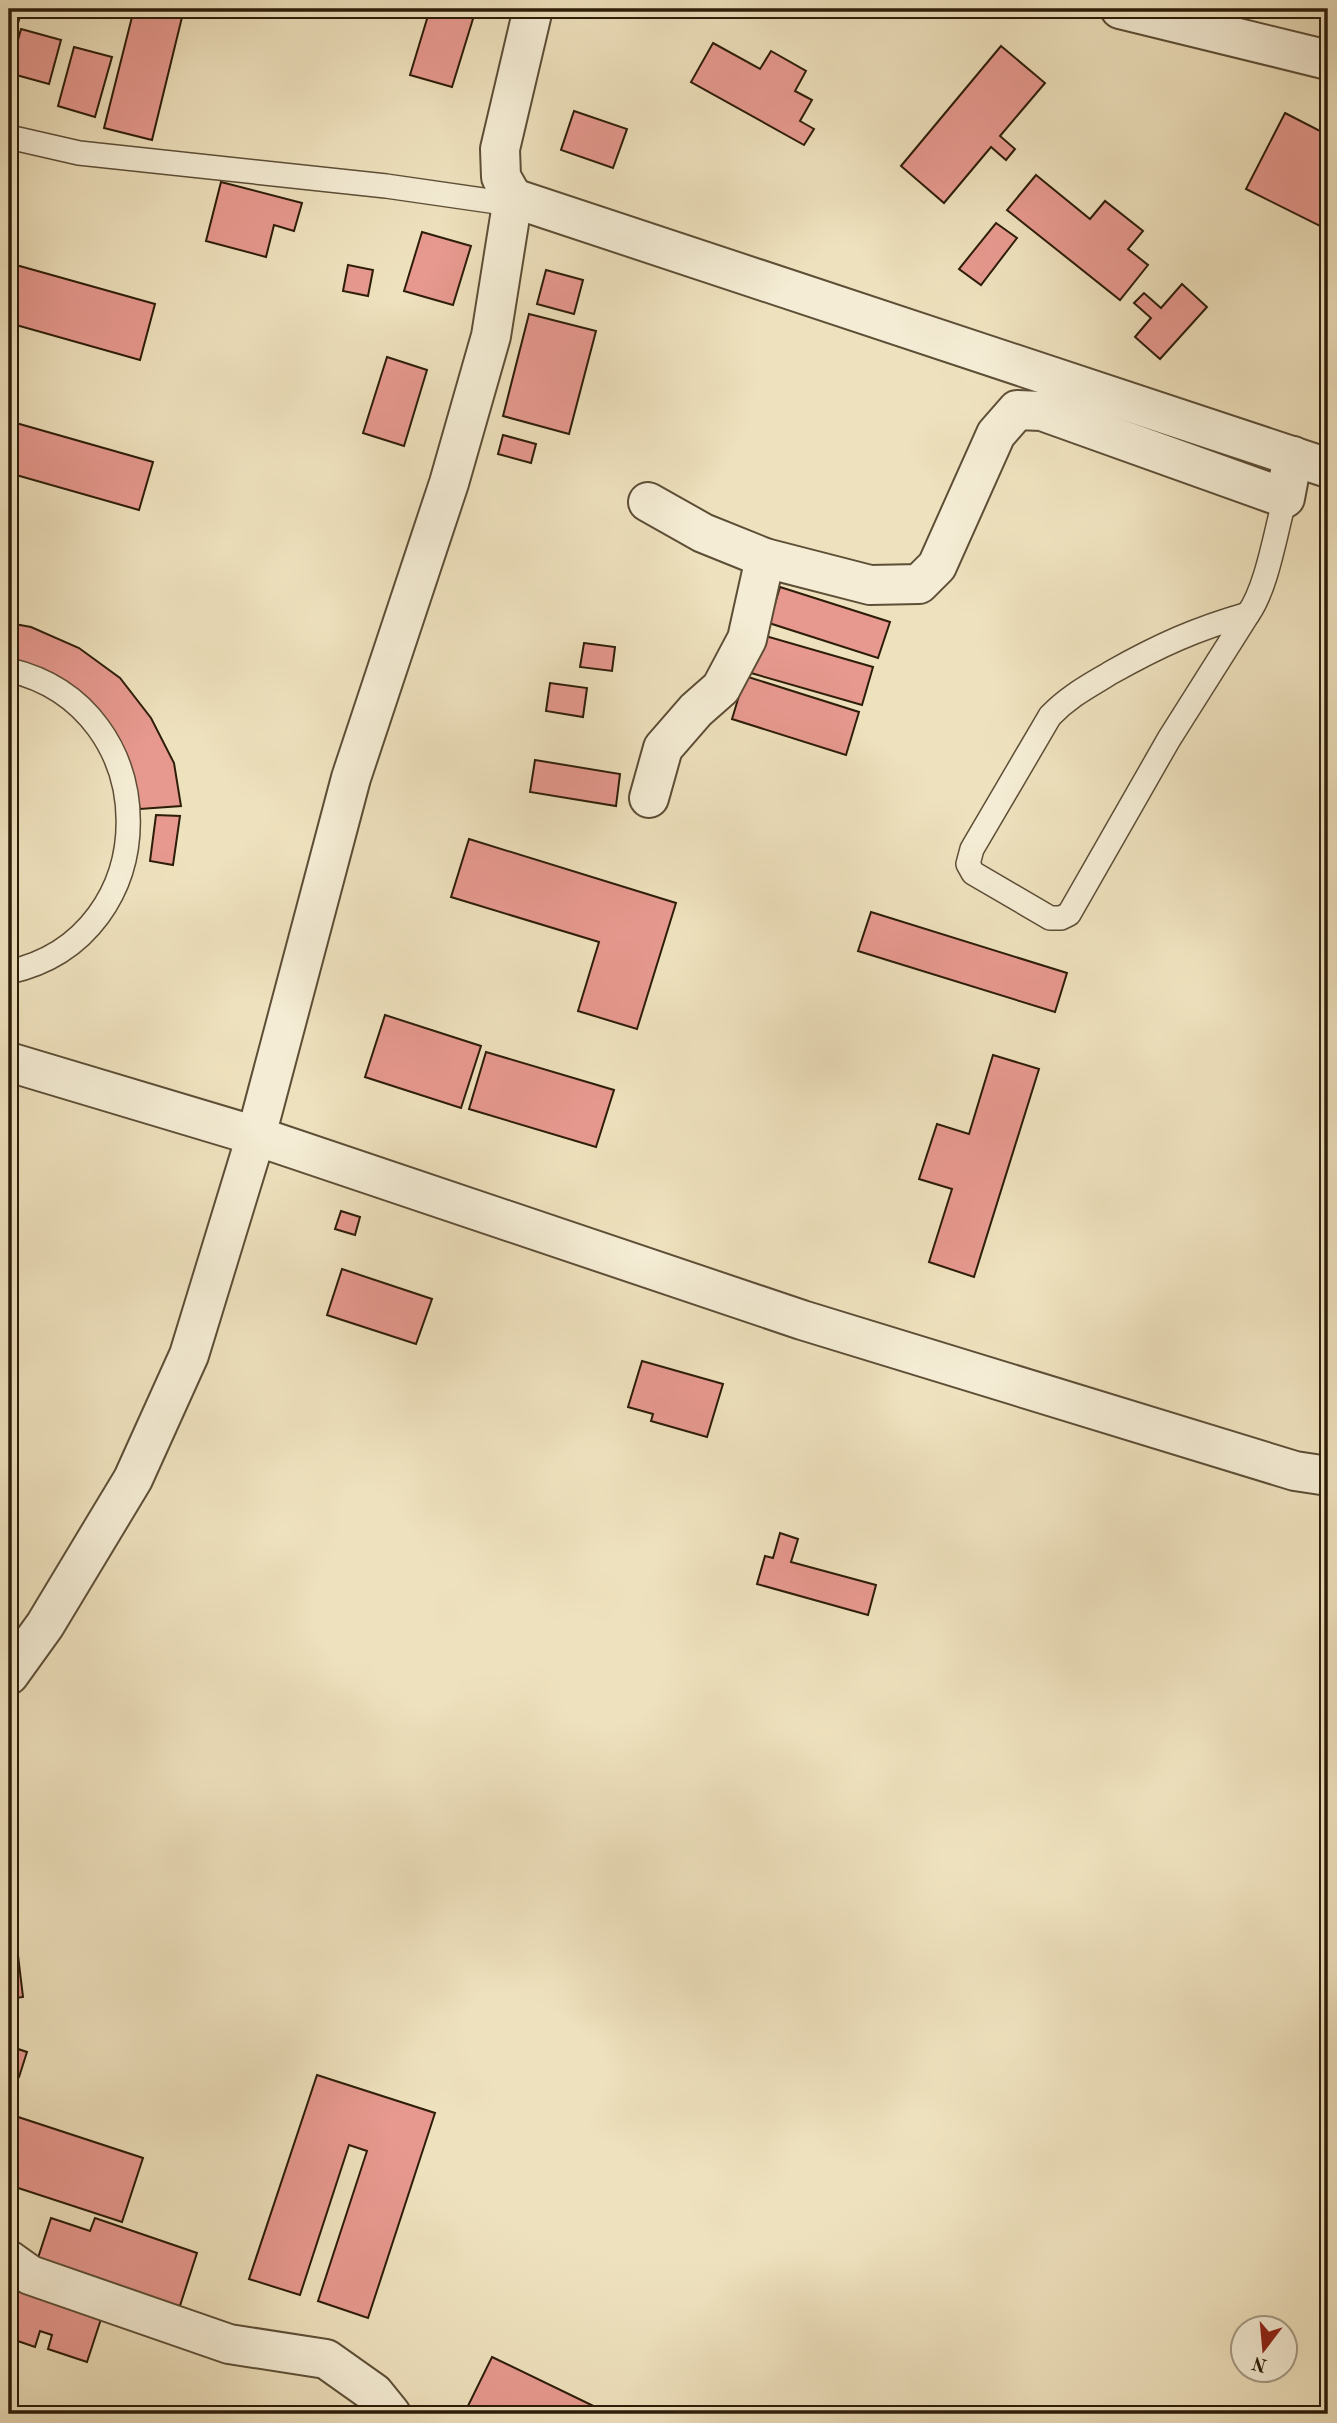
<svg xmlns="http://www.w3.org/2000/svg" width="1337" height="2423" font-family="'Old Standard TT',serif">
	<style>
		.building { fill: #e7998f; stroke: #2d1d09; stroke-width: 2 }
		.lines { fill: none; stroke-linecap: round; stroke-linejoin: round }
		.service-casing { stroke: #5d4e36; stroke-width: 26 }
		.minor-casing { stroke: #5d4e36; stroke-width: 42 }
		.service { stroke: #f4ecd4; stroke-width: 23 }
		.minor { stroke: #f4ecd4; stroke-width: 38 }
	</style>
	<rect width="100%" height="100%" fill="#eee1bd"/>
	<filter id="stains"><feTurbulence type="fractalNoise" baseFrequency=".00286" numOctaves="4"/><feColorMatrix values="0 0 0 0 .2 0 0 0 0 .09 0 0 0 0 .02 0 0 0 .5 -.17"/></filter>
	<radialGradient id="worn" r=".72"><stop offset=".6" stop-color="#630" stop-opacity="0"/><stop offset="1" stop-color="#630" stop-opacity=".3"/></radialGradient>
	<g class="building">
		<path d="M9,9H22L9,55Z"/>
		<path d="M134,9H184L152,140L104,128Z"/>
		<path d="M430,9H476L452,87L410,75Z"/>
		<path d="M21,29L61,40L49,84L9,73Z"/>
		<path d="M713,43L760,69L771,51L806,71L795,91L812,100L800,121L814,129L804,145L691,82Z"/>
		<path d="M1001,46L1045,83L1000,136L1015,149L1006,160L991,147L944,203L901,166Z"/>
		<path d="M74,47L112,57L95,117L58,106Z"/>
		<path d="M574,111L627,129L613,168L561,150Z"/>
		<path d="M1285,113L1328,135V230L1246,189Z"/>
		<path d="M1036,175L1090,219L1105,201L1143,231L1128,249L1148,265L1120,300L1007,210Z"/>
		<path d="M221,182L302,203L294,231L274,225L266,257L206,241Z"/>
		<path d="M996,223L1017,238L981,285L959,269Z"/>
		<path d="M422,232L471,246L453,305L404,291Z"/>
		<path d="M9,263L155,304L140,360L9,323Z"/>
		<path d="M348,265L373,270L368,296L343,291Z"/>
		<path d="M546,270L583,280L574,314L537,304Z"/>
		<path d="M1182,284L1207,307L1160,359L1135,337L1151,318L1134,303L1144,293L1161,308Z"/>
		<path d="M529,314L596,331L569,434L503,416Z"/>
		<path d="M387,357L427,370L404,446L363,433Z"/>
		<path d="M9,421L153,462L139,510L9,473Z"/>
		<path d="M503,435L536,444L531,463L498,454Z"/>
		<path d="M780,587L890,622L878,658L769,623Z"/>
		<path d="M9,623L31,627L79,648L120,678L151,718L174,763L181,806L140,809L131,776L110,734L9,664Z"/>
		<path d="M762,635L873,667L862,705L751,673Z"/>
		<path d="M584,643L615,647L612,671L580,667Z"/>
		<path d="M745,676L859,712L846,755L732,719Z"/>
		<path d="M550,683L587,688L583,717L546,711Z"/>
		<path d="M535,760L620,774L616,806L530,792Z"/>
		<path d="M156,815L180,816L173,865L150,861Z"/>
		<path d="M469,839L676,903L637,1029L578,1011L599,942L451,897Z"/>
		<path d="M871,912L1067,973L1055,1012L858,951Z"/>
		<path d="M385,1015L481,1046L461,1108L365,1077Z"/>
		<path d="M486,1052L614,1090L596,1147L469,1109Z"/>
		<path d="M993,1055L1039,1069L974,1277L929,1262L952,1189L919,1179L937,1124L969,1134Z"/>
		<path d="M341,1211L360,1217L355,1235L335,1229Z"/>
		<path d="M342,1269L432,1299L416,1344L327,1315Z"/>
		<path d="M642,1361L723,1384L707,1437L651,1421L653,1414L628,1407Z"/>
		<path d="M780,1533L798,1539L791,1562L876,1585L868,1615L757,1584L765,1556L773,1558Z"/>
		<path d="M17,1947L23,1997L9,1999V1948Z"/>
		<path d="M9,2046L27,2052L19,2077L10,2074L9,2076Z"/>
		<path d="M317,2075L435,2113L368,2318L318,2301L367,2151L349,2145L300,2295L249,2279Z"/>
		<path d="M9,2114L143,2158L122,2222L9,2185Z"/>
		<path d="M51,2218L90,2231L95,2218L197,2253L177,2315L35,2267Z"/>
		<path d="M9,2284L102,2316L87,2362L48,2349L52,2335L40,2331L35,2347L9,2338L14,2322L9,2321Z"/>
		<path d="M492,2357L610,2414H464Z"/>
	</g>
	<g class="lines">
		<g class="service-casing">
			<g id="service">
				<path d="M9,137L79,153L386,186L511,204"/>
				<path d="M1248,614L1169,739L1069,914L1061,918H1050L973,873L968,864L972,849L1050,716C1069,696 1089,686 1112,672C1160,645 1196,629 1248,614Z"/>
				<path d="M1248,614C1267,588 1276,530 1285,498"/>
				<path d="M9,670C168,707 168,937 9,972"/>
			</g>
		</g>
		<g class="minor-casing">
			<g id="minor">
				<path d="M1120,9L1328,60"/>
				<path d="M513,198L1328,468"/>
				<path d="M648,502L703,533L765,558L870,585L919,584L937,566L996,434L1017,410L1042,411L1285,498L1293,456"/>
				<path d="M649,798L663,748L696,710L721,688L747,639L765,558"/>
				<path d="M9,1062L256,1136L802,1320L1295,1471L1328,1476"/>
				<path d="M9,1675L45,1625L133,1479L189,1355L256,1136L351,778L449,483L491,336L513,198L501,177L500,149L533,9"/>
				<path d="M9,2260L30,2275L229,2344L326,2359L374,2393L391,2414"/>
			</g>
		</g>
		<use href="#service" class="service"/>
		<use href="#minor" class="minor"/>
	</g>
	<rect width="1337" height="2423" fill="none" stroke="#eee1bd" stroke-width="35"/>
	<rect x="10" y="10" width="1316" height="2402" fill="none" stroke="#2d1d09" stroke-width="3.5"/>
	<rect x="18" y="18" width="1302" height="2388" fill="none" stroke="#2d1d09" stroke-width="2"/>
	<g transform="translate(1264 2349) rotate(196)"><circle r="33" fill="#f4ecd4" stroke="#a49983" stroke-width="2"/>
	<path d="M0-5L12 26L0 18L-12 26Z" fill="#8f2418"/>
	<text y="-10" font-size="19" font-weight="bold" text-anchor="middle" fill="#2d1d09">N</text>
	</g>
	<rect width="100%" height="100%" filter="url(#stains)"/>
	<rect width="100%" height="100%" fill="url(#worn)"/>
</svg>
